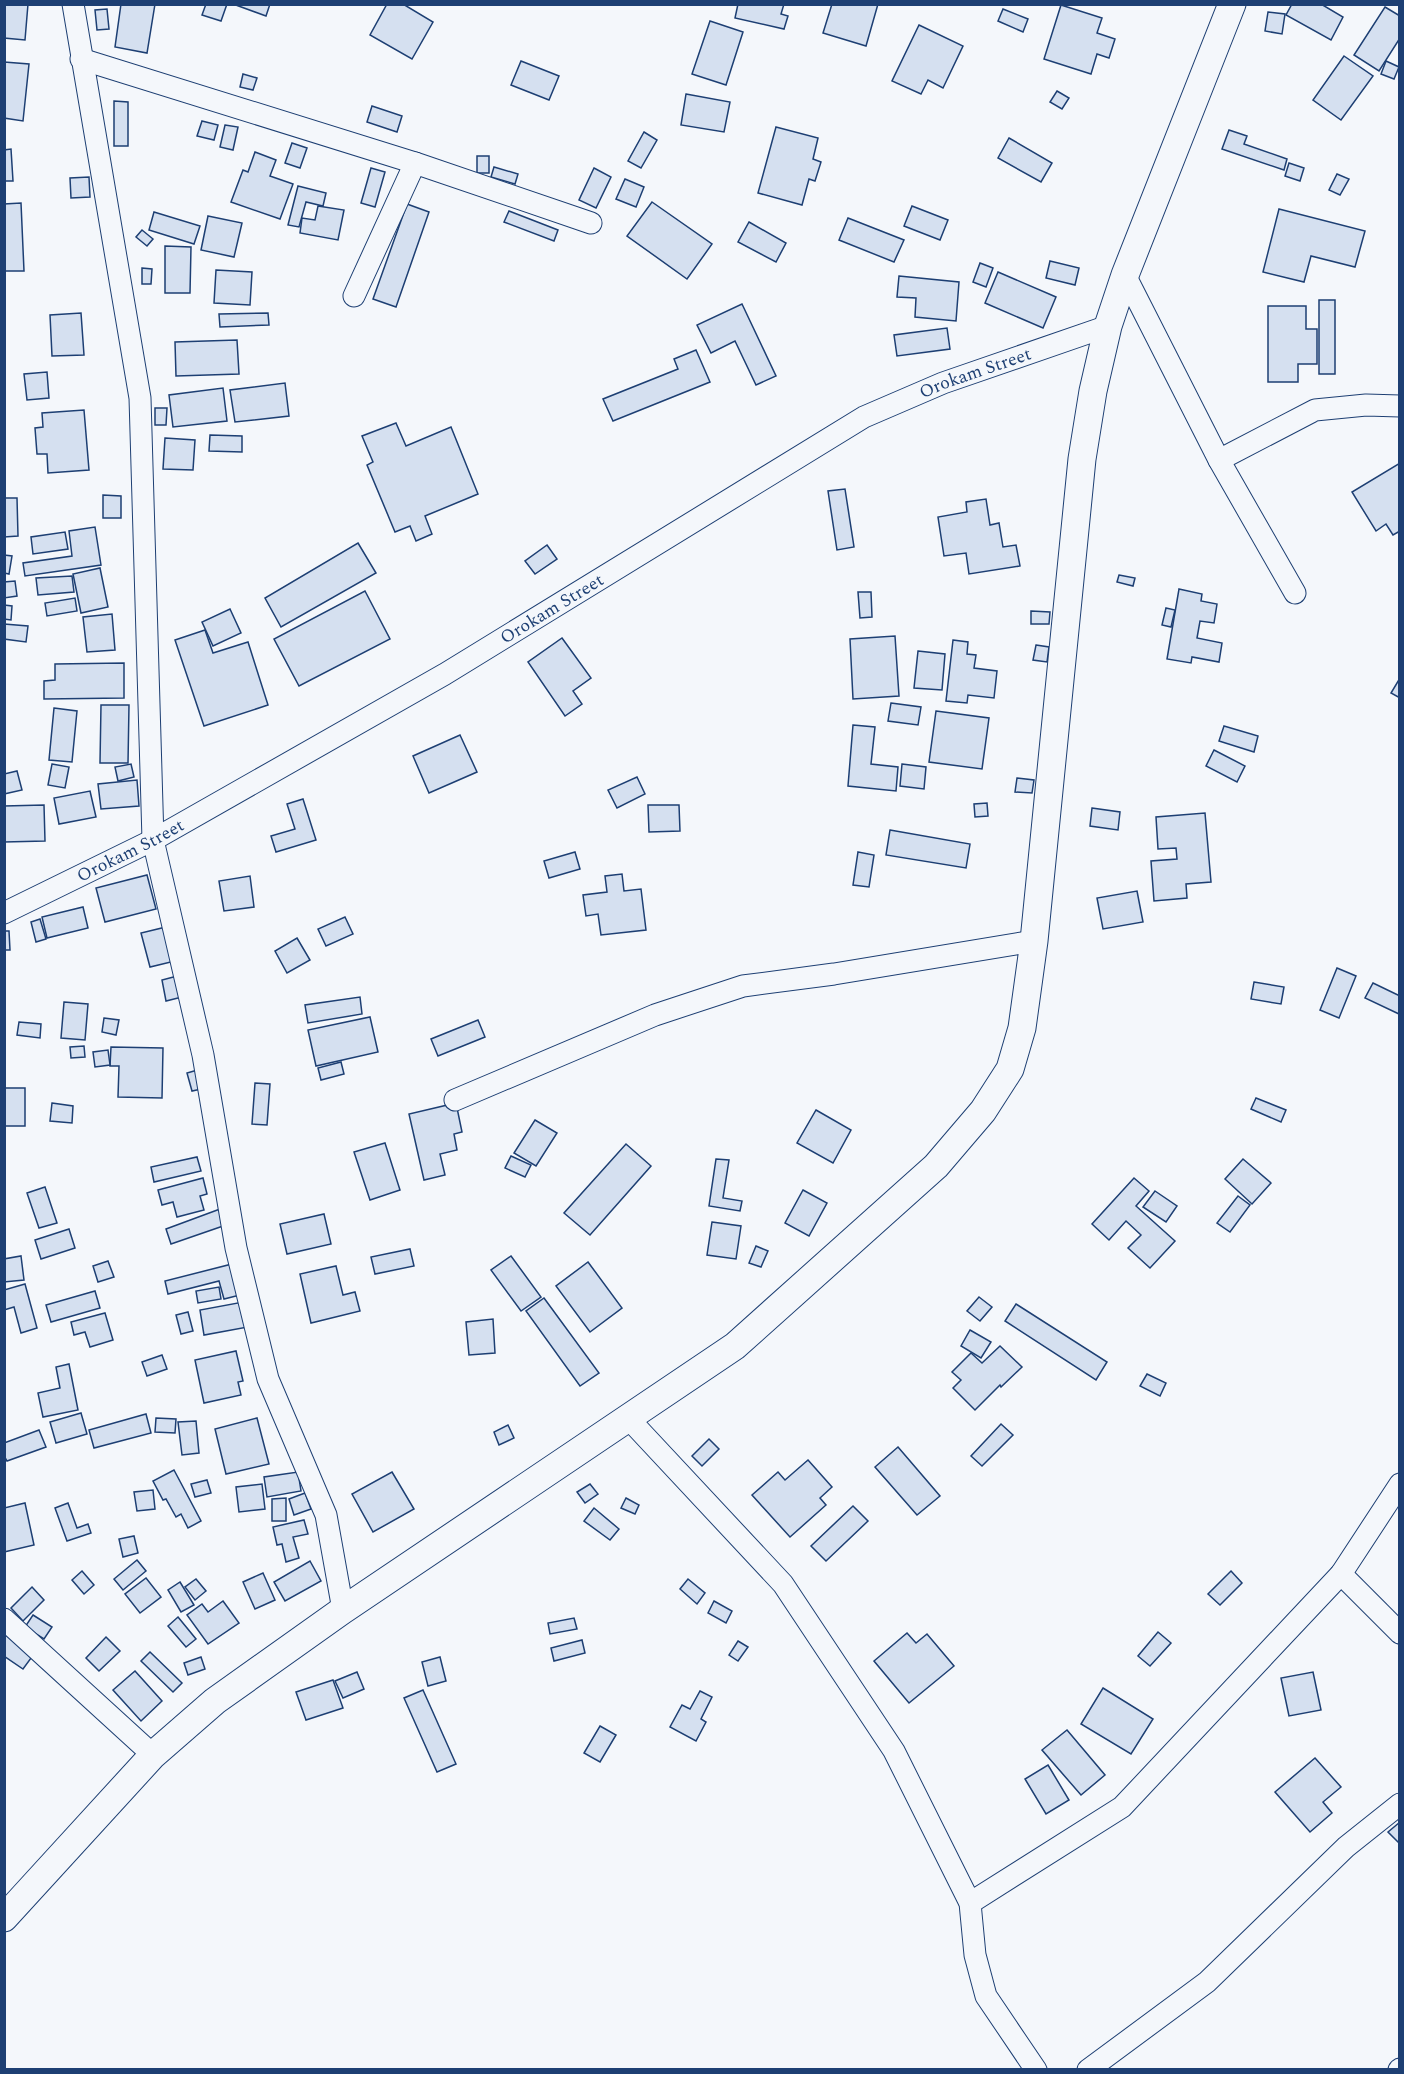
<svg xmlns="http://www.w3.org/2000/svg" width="1404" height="2074" font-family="Spectral,serif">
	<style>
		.building { fill: #d5e0f0; stroke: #1d3f73; stroke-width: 1.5 }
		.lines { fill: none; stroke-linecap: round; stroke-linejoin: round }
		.minor-casing { stroke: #1d3f73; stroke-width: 23 }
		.major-casing { stroke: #1d3f73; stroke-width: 29 }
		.minor { stroke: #f4f7fb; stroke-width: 21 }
		.major { stroke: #f4f7fb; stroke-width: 27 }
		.labels { text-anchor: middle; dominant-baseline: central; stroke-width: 4.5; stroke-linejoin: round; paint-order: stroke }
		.street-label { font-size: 18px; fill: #1d3f73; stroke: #f4f7fb }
	</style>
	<rect width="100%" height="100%" fill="#f4f7fb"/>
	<g class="building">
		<path d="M4,4H28L25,40L4,38Z"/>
		<path d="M121,4H155L147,53L115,47Z"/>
		<path d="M206,4H227L221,21L202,15Z"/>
		<path d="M233,4H270L266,16Z"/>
		<path d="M387,4H403L433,22L412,59L370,35Z"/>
		<path d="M738,4H784L781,14L788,16L784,29L735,18Z"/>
		<path d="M832,4H878L866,46L823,33Z"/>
		<path d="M1292,4H1321L1343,17L1331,40L1286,15Z"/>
		<path d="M1061,5L1102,18L1097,33L1115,39L1109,58L1097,54L1091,74L1044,59Z"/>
		<path d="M1385,7L1400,16V38L1379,71L1354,55Z"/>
		<path d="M107,9L109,29L97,30L95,10Z"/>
		<path d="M1003,9L1028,19L1023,32L998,21Z"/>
		<path d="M1268,12L1285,14L1282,34L1265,31Z"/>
		<path d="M710,21L743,32L726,85L692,74Z"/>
		<path d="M919,25L963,46L943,88L928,80L921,94L892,81Z"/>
		<path d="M1344,56L1373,76L1341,120L1313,100Z"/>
		<path d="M521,61L559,76L549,100L511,85Z"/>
		<path d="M1386,61L1399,67L1394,79L1381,74Z"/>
		<path d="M4,62L29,64L23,121L4,118Z"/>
		<path d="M243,74L257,78L253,90L240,87Z"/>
		<path d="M1057,91L1069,98L1062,109L1050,102Z"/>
		<path d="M686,94L730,102L724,132L681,125Z"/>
		<path d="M114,101L128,102V146H114Z"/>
		<path d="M372,106L402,116L397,132L367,122Z"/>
		<path d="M202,121L218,125L214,140L197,136Z"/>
		<path d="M225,125L238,127L233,150L220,147Z"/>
		<path d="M776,127L818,138L813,159L821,162L815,181L809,179L802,205L758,193Z"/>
		<path d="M1229,130L1247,136L1244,144L1287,159L1284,170L1222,149Z"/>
		<path d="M644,132L657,140L641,168L628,161Z"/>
		<path d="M1009,138L1052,163L1041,182L998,158Z"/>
		<path d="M292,143L307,148L300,168L285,163Z"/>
		<path d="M11,149L13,181H4V150Z"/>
		<path d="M255,152L276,160L270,176L293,184L280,219L231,202L243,170L248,172Z"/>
		<rect x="477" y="156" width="12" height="17"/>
		<path d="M1289,163L1304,168L1300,181L1285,176Z"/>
		<path d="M494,167L518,174L515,184L491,177Z"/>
		<path d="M371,168L385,172L375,207L361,203Z"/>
		<path d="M594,168L611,177L596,208L579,200Z"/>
		<path d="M1337,174L1349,179L1340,195L1329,190Z"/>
		<path d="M89,177L90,197L71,198L70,178Z"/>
		<path d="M625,179L644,187L636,207L616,199Z"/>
		<path d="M298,186L326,193L323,206L306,202L299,227L288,225Z"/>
		<path d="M652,202L712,244L687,279L627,236Z"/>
		<path d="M21,203L24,271H4V204Z"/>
		<path d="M407,204L429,212L396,307L373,299Z"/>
		<path d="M318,206L344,210L338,240L300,233L302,218L315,220Z"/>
		<path d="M912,206L948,220L940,240L904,226Z"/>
		<path d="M1279,209L1365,231L1355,267L1311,256L1304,282L1263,272Z"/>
		<path d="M509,211L558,230L554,241L504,222Z"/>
		<path d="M154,212L200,226L194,244L149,230Z"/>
		<path d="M208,216L242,223L234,257L201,250Z"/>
		<path d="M848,218L904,240L894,262L839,240Z"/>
		<path d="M749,222L786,243L776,262L738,242Z"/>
		<path d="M142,230L153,239L147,246L136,237Z"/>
		<path d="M165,246L191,247L190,293H165Z"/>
		<path d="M1050,261L1079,268L1075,285L1046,278Z"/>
		<path d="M980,263L993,268L986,287L973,282Z"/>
		<path d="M142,268L152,269L151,284H142Z"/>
		<path d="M216,270L252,272L250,305L214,303Z"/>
		<path d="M998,272L1056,297L1043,328L985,303Z"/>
		<path d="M899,276L959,282L956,321L915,317L916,298L897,297Z"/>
		<rect x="1319" y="300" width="16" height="74"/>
		<path d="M742,304L776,376L756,385L735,341L711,353L697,325Z"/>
		<path d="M1268,306H1306V329H1317V364H1298V382H1268Z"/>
		<path d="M81,313L84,355L52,356L50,315Z"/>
		<path d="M268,313L269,325L220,327L219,314Z"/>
		<path d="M947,328L950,349L897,356L894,335Z"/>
		<path d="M237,340L239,374L176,376L175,342Z"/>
		<path d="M696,350L710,382L613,421L603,399L678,369L674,359Z"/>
		<path d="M47,372L49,398L27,400L24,374Z"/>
		<path d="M285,383L289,416L235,422L230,390Z"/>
		<path d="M223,388L227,421L173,427L169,395Z"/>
		<path d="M155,408H167L166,425H155Z"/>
		<path d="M84,410L89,470L48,473L47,454H37L35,428L43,427L42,413Z"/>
		<path d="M396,423L406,446L451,427L478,494L425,516L432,534L416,541L410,526L395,532L367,465L373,462L362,436Z"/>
		<path d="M210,435L242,436V452L209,451Z"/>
		<path d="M165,438L195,440L193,470L163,469Z"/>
		<path d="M1400,463V531L1393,535L1386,524L1376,531L1352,492Z"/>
		<path d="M845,489L854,547L837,550L828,491Z"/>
		<path d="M103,495L121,496V518H103Z"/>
		<path d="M4,498H17L18,536L4,537Z"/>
		<path d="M986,499L990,525L999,523L1003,547L1016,545L1020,566L969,574L966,553L944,556L938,517L967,512L966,502Z"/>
		<path d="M95,527L101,565L25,576L23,563L72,556L69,531Z"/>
		<path d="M65,532L68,549L33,554L31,537Z"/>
		<path d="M358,543L376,573L281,627L265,598Z"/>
		<path d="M547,545L557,559L535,574L525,561Z"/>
		<path d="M4,555L12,556L9,574L4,573Z"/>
		<path d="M100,568L108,607L81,613L73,574Z"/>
		<path d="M1119,575L1135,578L1133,586L1117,582Z"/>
		<path d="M72,576L74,592L38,595L36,578Z"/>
		<path d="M15,581L17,596L4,598V582Z"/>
		<path d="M1179,589L1202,594L1201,601L1217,604L1214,623L1200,621L1197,638L1222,643L1219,662L1192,657L1191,663L1167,659Z"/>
		<path d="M365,591L390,639L299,686L274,639Z"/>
		<path d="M858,592H871L872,617L860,618Z"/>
		<path d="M75,598L77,611L47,616L45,603Z"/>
		<path d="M4,605L12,606L11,620L4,619Z"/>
		<path d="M1166,608L1175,610L1171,627L1162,625Z"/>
		<path d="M230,609L241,633L213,646L202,622Z"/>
		<path d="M1031,611L1050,612L1049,624H1031Z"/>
		<path d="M112,614L115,650L87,652L83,617Z"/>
		<path d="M4,624L28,626L26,642L4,639Z"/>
		<path d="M205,630L213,653L248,642L268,705L204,726L175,640Z"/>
		<path d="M895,636L899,696L853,699L850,639Z"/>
		<path d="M562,638L591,678L573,691L582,704L565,716L528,662Z"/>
		<path d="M953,640L968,642L967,654L976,655L974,668L997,671L994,698L968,695L967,703L946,701Z"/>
		<path d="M1036,645L1049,647L1047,662L1033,660Z"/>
		<path d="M918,651L945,654L942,690L914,688Z"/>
		<path d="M124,663V698L44,699V681L55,680V664Z"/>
		<path d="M1400,678V698L1391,693Z"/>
		<path d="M891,703L921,707L918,725L888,721Z"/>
		<path d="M101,705H129L128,763H100Z"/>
		<path d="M54,708L77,711L72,762L49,760Z"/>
		<path d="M936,711L989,718L982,769L929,762Z"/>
		<path d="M853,725L875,727L871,764L898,767L896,791L848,786Z"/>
		<path d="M1224,726L1258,736L1254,752L1219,741Z"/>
		<path d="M460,735L477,772L429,793L413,756Z"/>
		<path d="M1214,750L1245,766L1237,782L1206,766Z"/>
		<path d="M52,764L69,767L65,788L48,785Z"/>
		<path d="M131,764L134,777L118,781L115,767Z"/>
		<path d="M902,764L926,767L924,789L900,786Z"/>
		<path d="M17,771L22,790L4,794V774Z"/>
		<path d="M637,777L645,794L617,808L608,790Z"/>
		<path d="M1017,778L1034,780L1032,793L1015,792Z"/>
		<path d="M137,780L139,806L101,809L98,784Z"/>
		<path d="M90,791L96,817L59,824L54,798Z"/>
		<path d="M303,799L316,840L276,852L271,836L295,829L287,804Z"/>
		<path d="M987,803L988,816L975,817L974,804Z"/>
		<path d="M44,805L45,841L4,842V806Z"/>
		<path d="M648,805H679L680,831L649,832Z"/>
		<path d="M1092,808L1120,812L1118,830L1090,826Z"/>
		<path d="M1205,813L1211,882L1186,884L1187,898L1154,901L1151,861L1177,859L1176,848L1158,849L1156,817Z"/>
		<path d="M890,830L970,844L966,868L886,855Z"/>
		<path d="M575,852L580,869L549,878L544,861Z"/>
		<path d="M858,852L874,855L869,887L853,885Z"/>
		<path d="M622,874L624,891L641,889L646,930L601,935L598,914L586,916L583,895L607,892L605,876Z"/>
		<path d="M147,875L156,909L105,922L96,888Z"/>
		<path d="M250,876L254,907L224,911L219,881Z"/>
		<path d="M1137,891L1143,922L1103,929L1097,898Z"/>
		<path d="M83,907L88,928L47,938L42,917Z"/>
		<path d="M345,917L353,934L326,946L318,929Z"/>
		<path d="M40,919L46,939L36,942L31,922Z"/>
		<path d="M166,927L175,961L150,967L141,933Z"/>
		<path d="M4,931H9L10,950H4Z"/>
		<path d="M297,938L310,960L287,973L275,951Z"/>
		<path d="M1337,968L1356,976L1339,1018L1320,1010Z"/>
		<path d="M181,975L186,996L166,1001L162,980Z"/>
		<path d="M1254,982L1284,987L1281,1004L1251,999Z"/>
		<path d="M1373,983L1400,996L1399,1014L1365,998Z"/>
		<path d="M360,997L362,1014L308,1023L305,1005Z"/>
		<path d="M64,1002L88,1004L85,1040L61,1038Z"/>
		<path d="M370,1017L378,1052L316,1066L308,1030Z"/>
		<path d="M104,1018L119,1020L116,1035L102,1032Z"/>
		<path d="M478,1020L485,1037L438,1056L431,1039Z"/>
		<path d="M19,1022L41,1024L40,1038L17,1035Z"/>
		<path d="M84,1046L85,1057L71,1058L70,1047Z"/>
		<path d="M111,1047L163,1048L162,1098L118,1097L119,1066H110Z"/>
		<path d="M108,1050L110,1065L95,1067L93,1052Z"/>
		<path d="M341,1062L344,1074L321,1080L318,1068Z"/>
		<path d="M201,1069L206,1088L192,1091L187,1073Z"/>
		<path d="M255,1083L270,1084L267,1125L252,1124Z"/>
		<rect x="4" y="1088" width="21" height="38"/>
		<path d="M1256,1098L1286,1110L1281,1122L1251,1109Z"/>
		<path d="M52,1103L73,1106L72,1123L50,1121Z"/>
		<path d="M456,1103L462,1132L454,1134L457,1150L440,1154L445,1175L424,1180L409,1114Z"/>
		<path d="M816,1110L851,1130L833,1163L797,1143Z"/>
		<path d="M535,1120L557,1133L536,1166L514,1153Z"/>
		<path d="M385,1143L400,1190L370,1200L354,1152Z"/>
		<path d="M626,1144L651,1166L590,1235L564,1213Z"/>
		<path d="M511,1156L531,1165L525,1177L505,1168Z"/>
		<path d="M197,1157L201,1171L154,1182L151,1167Z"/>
		<path d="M716,1159L729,1160L723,1198L742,1201L740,1211L709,1206Z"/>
		<path d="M1243,1159L1271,1183L1252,1204L1225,1179Z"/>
		<path d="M203,1178L207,1194L200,1196L204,1210L177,1217L173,1202L162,1205L158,1190Z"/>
		<path d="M1134,1178L1149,1191L1136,1206L1175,1241L1150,1268L1128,1248L1141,1235L1126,1221L1109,1240L1092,1224Z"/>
		<path d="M45,1187L57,1223L39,1228L27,1193Z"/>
		<path d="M803,1190L827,1203L809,1236L785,1223Z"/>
		<path d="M1155,1191L1177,1206L1166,1222L1143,1207Z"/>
		<path d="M1238,1196L1250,1205L1230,1232L1217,1223Z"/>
		<path d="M220,1209L226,1225L171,1244L166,1229Z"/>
		<path d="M324,1214L331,1244L287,1254L280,1224Z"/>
		<path d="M712,1222L741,1226L736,1259L707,1255Z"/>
		<path d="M69,1229L75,1248L41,1259L35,1240Z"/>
		<path d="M756,1246L768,1251L761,1267L749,1263Z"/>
		<path d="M410,1249L414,1266L375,1274L371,1257Z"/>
		<path d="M21,1256L24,1280L4,1282V1259Z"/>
		<path d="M511,1256L541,1297L521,1311L491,1270Z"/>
		<path d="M108,1261L114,1277L98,1282L93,1266Z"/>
		<path d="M588,1262L622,1308L590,1332L556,1286Z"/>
		<path d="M232,1264L240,1295L224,1299L219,1281L168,1294L165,1281Z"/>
		<path d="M336,1266L343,1295L355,1292L360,1311L311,1323L300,1274Z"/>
		<path d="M25,1284L37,1328L21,1333L14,1307L4,1310V1290Z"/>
		<path d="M219,1287L221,1299L198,1303L196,1291Z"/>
		<path d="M95,1291L100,1308L51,1322L46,1305Z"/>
		<path d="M979,1297L992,1307L980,1321L967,1311Z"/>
		<path d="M544,1298L599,1373L580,1386L526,1311Z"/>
		<path d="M243,1302L248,1327L204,1335L200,1310Z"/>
		<path d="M1016,1304L1107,1362L1096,1380L1005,1321Z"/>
		<path d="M188,1312L193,1331L181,1334L176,1315Z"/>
		<path d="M105,1313L113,1340L90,1347L85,1332L74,1335L71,1322Z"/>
		<path d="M493,1319L495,1353L469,1355L466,1322Z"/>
		<path d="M970,1330L991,1342L981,1358L961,1346Z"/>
		<path d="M1000,1346L1022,1367L1001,1387L1000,1385L975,1410L953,1388L961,1380L952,1372L971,1353L982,1363Z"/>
		<path d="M236,1351L243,1381L238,1382L241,1395L204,1403L195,1360Z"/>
		<path d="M162,1355L167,1369L147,1376L142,1362Z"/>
		<path d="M69,1364L78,1410L43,1417L38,1393L60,1388L56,1367Z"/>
		<path d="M1147,1374L1166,1383L1160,1396L1140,1386Z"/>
		<path d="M81,1413L87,1434L56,1443L50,1422Z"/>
		<path d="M146,1414L151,1433L94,1448L89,1430Z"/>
		<path d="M156,1418L176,1419L175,1433L155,1432Z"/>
		<path d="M257,1418L269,1464L226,1474L215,1429Z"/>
		<path d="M196,1421L199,1453L182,1455L178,1422Z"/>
		<path d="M1001,1424L1013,1435L982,1466L971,1456Z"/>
		<path d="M508,1425L514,1438L499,1445L494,1432Z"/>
		<path d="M39,1430L46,1447L7,1461L4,1456V1443Z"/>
		<path d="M709,1439L719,1449L702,1466L692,1456Z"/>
		<path d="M898,1447L940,1496L917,1515L875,1467Z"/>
		<path d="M808,1460L832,1487L820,1498L826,1505L790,1537L752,1495L778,1472L785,1480Z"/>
		<path d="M174,1470L201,1521L188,1528L181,1514L176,1517L166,1499L163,1500L153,1481Z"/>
		<path d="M298,1472L301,1491L267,1497L264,1477Z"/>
		<path d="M392,1472L414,1509L373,1532L352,1494Z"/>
		<path d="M207,1480L211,1493L195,1497L191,1484Z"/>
		<path d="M262,1484L265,1509L239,1512L236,1487Z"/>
		<path d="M590,1484L598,1494L585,1503L577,1492Z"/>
		<path d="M153,1490L155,1509L137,1511L134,1492Z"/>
		<path d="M305,1493L311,1509L294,1515L289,1499Z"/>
		<path d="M286,1498V1521H272V1499Z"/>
		<path d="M626,1498L639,1505L635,1514L621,1508Z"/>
		<path d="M25,1503L34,1545L4,1552V1508Z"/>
		<path d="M68,1503L77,1528L88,1524L91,1533L67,1541L55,1508Z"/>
		<path d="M853,1506L868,1521L826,1561L811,1546Z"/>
		<path d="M594,1508L619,1529L610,1540L584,1521Z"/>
		<path d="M304,1520L308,1534L293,1537L299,1558L286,1562L282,1544L277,1545L273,1527Z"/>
		<path d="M134,1536L138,1553L123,1557L119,1539Z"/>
		<path d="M137,1560L146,1571L123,1590L114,1579Z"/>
		<path d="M310,1561L321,1581L285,1601L274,1582Z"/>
		<path d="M82,1571L94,1585L84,1594L72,1580Z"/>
		<path d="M1231,1571L1242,1583L1220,1605L1208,1594Z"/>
		<path d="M263,1573L275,1600L255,1609L243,1582Z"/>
		<path d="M146,1578L161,1597L140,1613L125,1594Z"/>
		<path d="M196,1579L206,1591L195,1600L185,1587Z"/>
		<path d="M688,1579L705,1593L697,1604L680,1589Z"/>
		<path d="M180,1582L194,1605L181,1612L168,1590Z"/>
		<path d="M32,1587L44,1600L23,1621L11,1608Z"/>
		<path d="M223,1601L239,1623L208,1644L187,1615L202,1604L208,1612Z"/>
		<path d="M714,1601L732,1611L726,1623L708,1613Z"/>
		<path d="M33,1615L52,1627L44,1639L25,1627Z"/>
		<path d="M178,1617L196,1639L186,1647L168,1626Z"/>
		<path d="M574,1618L577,1629L550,1634L548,1623Z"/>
		<path d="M1158,1632L1171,1643L1150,1666L1138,1656Z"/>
		<path d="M907,1633L916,1643L927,1634L954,1666L909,1703L874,1661Z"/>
		<path d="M4,1634L34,1654L23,1669L4,1656Z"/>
		<path d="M106,1637L120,1651L99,1671L86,1658Z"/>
		<path d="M582,1640L585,1653L554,1661L551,1648Z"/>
		<path d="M738,1641L748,1647L738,1661L729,1655Z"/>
		<path d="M150,1652L182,1683L173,1692L141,1661Z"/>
		<path d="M201,1657L205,1669L188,1675L184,1663Z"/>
		<path d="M440,1657L446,1681L428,1686L422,1662Z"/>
		<path d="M135,1671L162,1701L141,1721L113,1690Z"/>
		<path d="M357,1672L364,1689L343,1698L335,1681Z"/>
		<path d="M1313,1672L1321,1710L1289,1716L1281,1678Z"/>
		<path d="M333,1680L343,1708L306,1720L296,1692Z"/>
		<path d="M1103,1688L1153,1719L1131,1754L1081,1724Z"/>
		<path d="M423,1690L456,1764L437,1772L404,1698Z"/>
		<path d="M700,1691L712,1697L701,1719L706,1722L696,1741L670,1727L682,1705L690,1709Z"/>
		<path d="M600,1726L616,1735L600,1762L584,1753Z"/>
		<path d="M1067,1730L1105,1775L1081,1795L1042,1750Z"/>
		<path d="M1315,1758L1341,1787L1323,1802L1332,1813L1310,1832L1275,1792Z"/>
		<path d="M1048,1765L1069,1800L1046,1814L1025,1779Z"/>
		<path d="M1400,1822V1844L1388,1832Z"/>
	</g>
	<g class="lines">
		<g class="minor-casing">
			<g id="minor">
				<path d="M73,4L140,398L153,840L203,1055L236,1248L268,1379L326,1515L343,1610"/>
				<path d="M81,59L415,163L591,223"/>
				<path d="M1125,275L1219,460L1295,593"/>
				<path d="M354,296L415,163"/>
				<path d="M1219,460L1315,410L1366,405L1400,406"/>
				<path id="s1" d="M4,913L153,840L445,674L864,417L943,383L1108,326"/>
				<path d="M455,1100L655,1015L743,986L834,974L1034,941"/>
				<path d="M628,1418L783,1584L894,1751L970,1903L975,1955L986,1996L1036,2070"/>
				<path d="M1341,1574L1400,1633"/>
				<path d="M4,1619L153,1755"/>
				<path d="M970,1903L1122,1807L1341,1574L1400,1484"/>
				<path d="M1088,2070L1207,1982L1346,1847L1400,1804"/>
				<path d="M1399,2070L1400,2069"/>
			</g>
		</g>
		<g class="major-casing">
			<path id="major" d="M4,1918L153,1755L215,1701L343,1610L735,1346L936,1166L983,1111L1010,1069L1022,1028L1034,941L1082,459L1093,391L1108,326L1125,275L1232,4"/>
		</g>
		<use href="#minor" class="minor"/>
		<use href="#major" class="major"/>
	</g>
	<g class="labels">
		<g class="street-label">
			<text stroke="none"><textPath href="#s1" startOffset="1113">Orokam Street</textPath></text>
			<text stroke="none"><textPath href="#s1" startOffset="627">Orokam Street</textPath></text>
			<text stroke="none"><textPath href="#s1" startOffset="141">Orokam Street</textPath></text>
		</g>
	</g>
	<rect width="1404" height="2074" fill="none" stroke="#1d3f73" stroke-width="12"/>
</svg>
